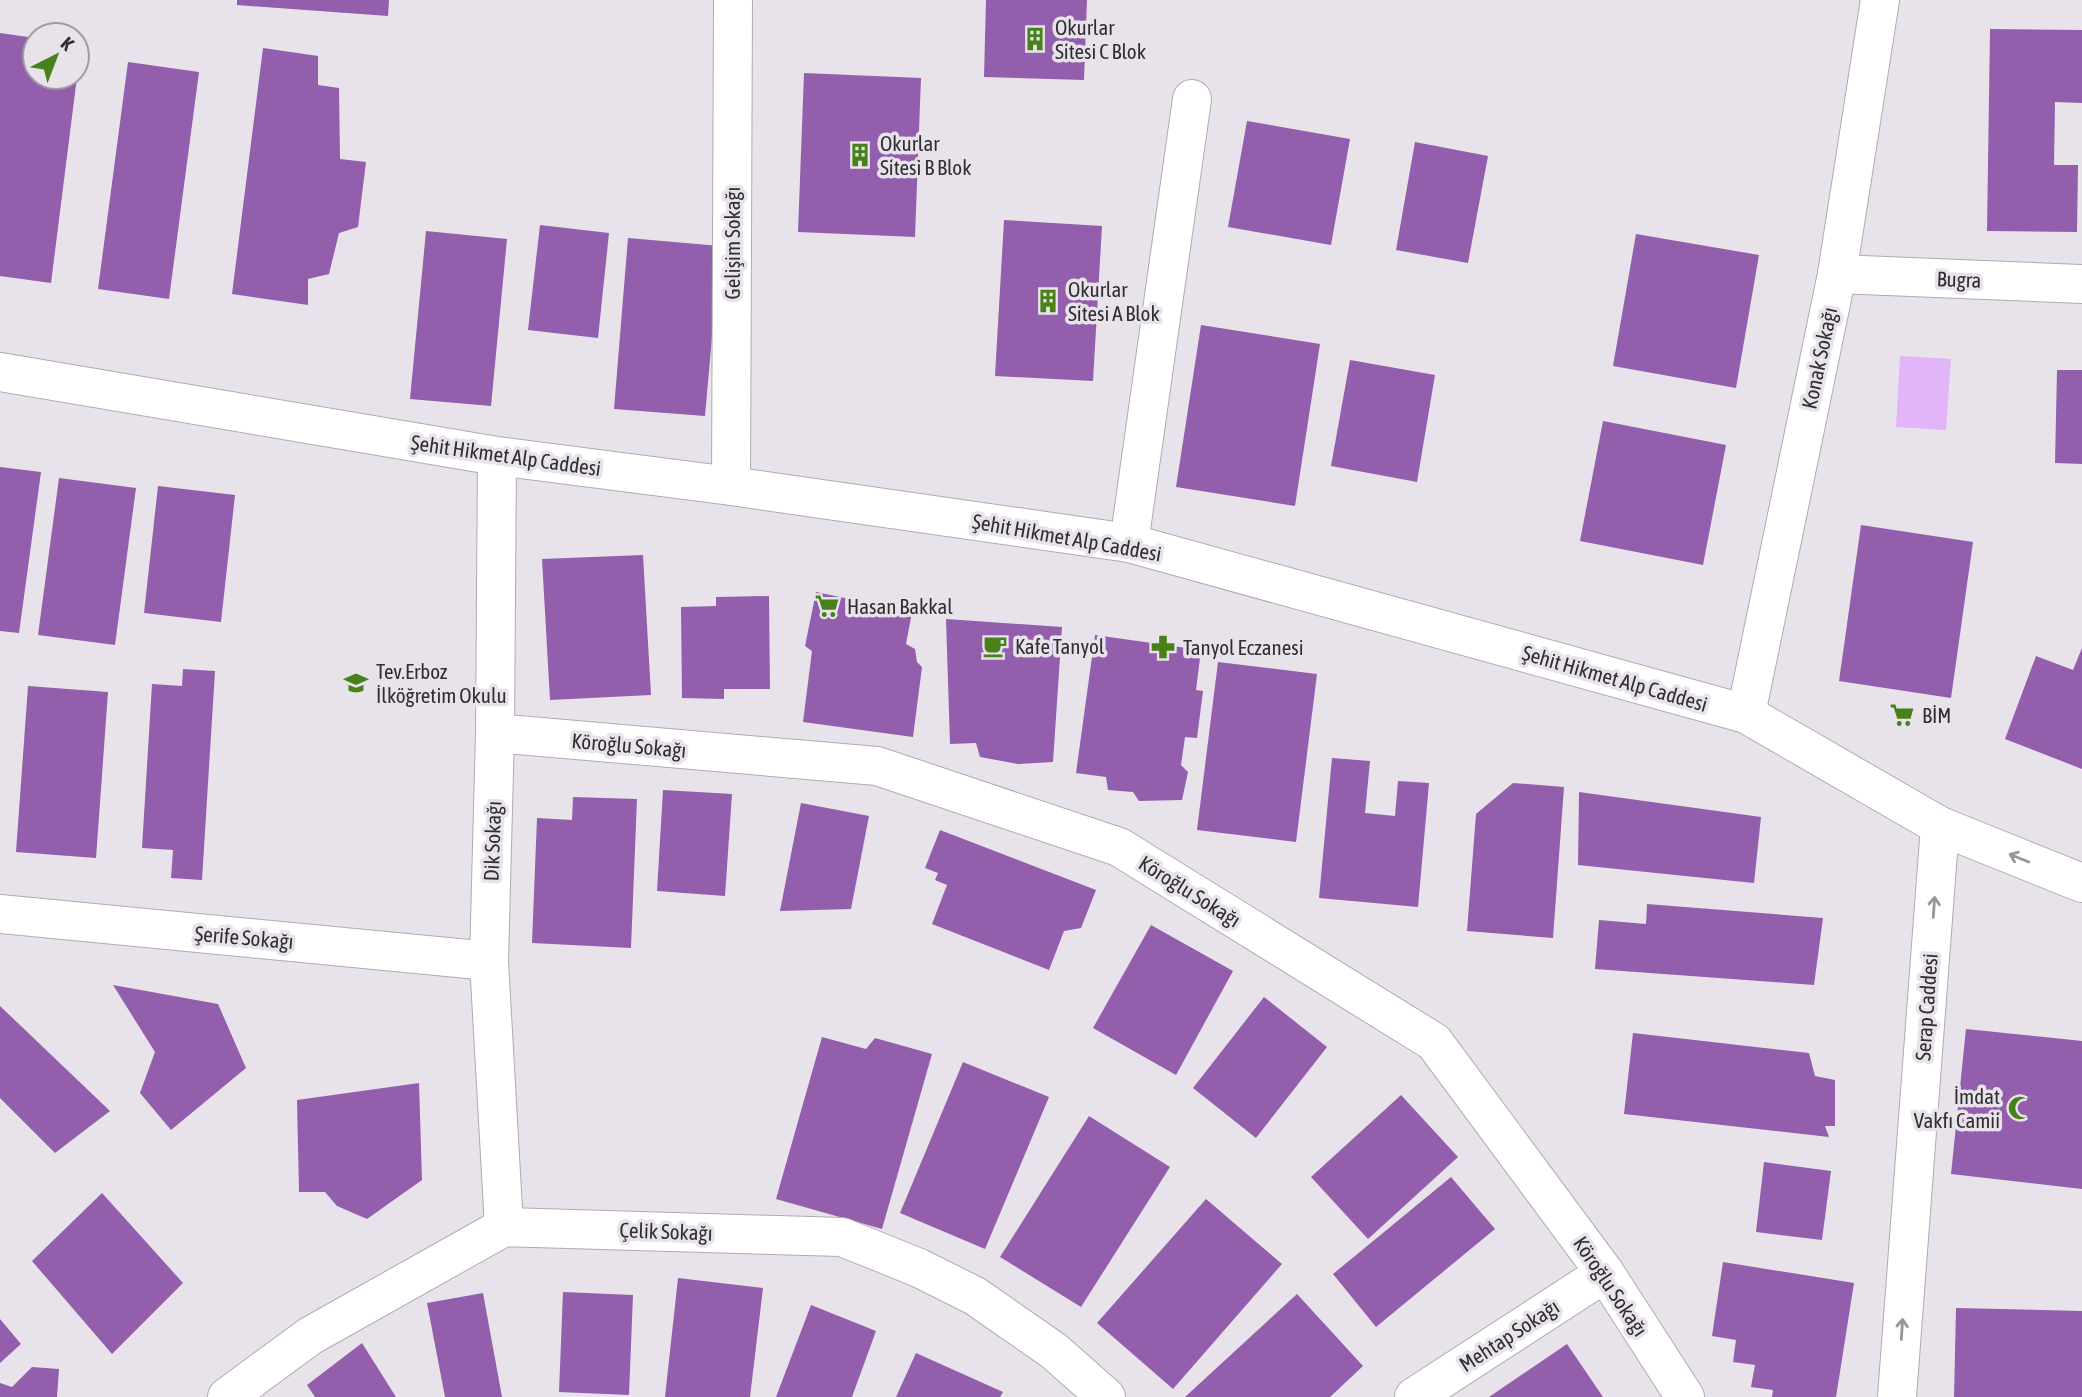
<svg xmlns="http://www.w3.org/2000/svg" width="2082" height="1397" font-family="'Asap Condensed',sans-serif">
	<style>
		.green { fill: #e2b4f8 }
		.building { fill: #935eac }
		.lines { fill: none; stroke-linecap: round; stroke-linejoin: round }
		.street-casing { stroke: #b0aab2; stroke-width: 40 }
		.secondary-casing { stroke: #b0aab2; stroke-width: 40 }
		.street { stroke: #fff; stroke-width: 38 }
		.secondary { stroke: #fff; stroke-width: 38 }
		.oneway { stroke: #989698 }
		.labels { text-anchor: middle; dominant-baseline: central; stroke-width: 7; stroke-linejoin: round; paint-order: stroke }
		.poi-label { font-size: 21px; fill: #302e32; stroke: #e8e3eb; text-anchor: start }
		.street-label { font-size: 21px; fill: #302e32; stroke: #e8e3eb }
	</style>
	<rect width="100%" height="100%" fill="#e8e3eb"/>
	<path class="green" d="M1900,356L1951,359L1946,430L1896,427Z"/>
	<g class="building">
		<path d="M237,0H389L388,16L237,5Z"/>
		<path d="M986,0H1087L1084,80L984,77Z"/>
		<path d="M1990,29L2082,30V103L2055,102L2054,165H2078L2077,232L1987,231Z"/>
		<path d="M0,33L35,38V77H77L51,283L0,276Z"/>
		<path d="M77,43L81,44L79,61H77Z"/>
		<path d="M263,48L318,56V85L339,88L340,159L366,162L358,227L339,233L329,274L308,279V305L232,294Z"/>
		<path d="M128,62L199,72L169,299L98,289Z"/>
		<path d="M804,73L921,78L915,237L798,232Z"/>
		<path d="M1247,121L1350,139L1331,245L1228,227Z"/>
		<path d="M1415,142L1488,156L1468,263L1396,250Z"/>
		<path d="M1004,220L1102,226L1093,381L995,376Z"/>
		<path d="M540,225L609,233L598,338L528,330Z"/>
		<path d="M426,231L507,239L491,406L410,399Z"/>
		<path d="M1636,234L1759,255L1736,388L1613,366Z"/>
		<path d="M628,238L720,246L705,416L614,409Z"/>
		<path d="M1201,325L1320,344L1295,506L1176,487Z"/>
		<path d="M1350,360L1435,375L1417,482L1331,466Z"/>
		<path d="M2057,370H2082V464L2055,463Z"/>
		<path d="M1603,421L1726,445L1703,565L1580,541Z"/>
		<path d="M0,467L41,472L19,633L0,631Z"/>
		<path d="M59,478L136,488L115,645L38,635Z"/>
		<path d="M158,486L235,495L221,622L144,613Z"/>
		<path d="M1861,525L1973,542L1951,698L1839,681Z"/>
		<path d="M643,555L651,695L550,700L542,559Z"/>
		<path d="M816,592L912,612L906,644L915,649L917,662L922,667L913,737L803,722L812,651L805,646Z"/>
		<path d="M769,596L770,689H724V699L682,698L681,607L716,606V597Z"/>
		<path d="M946,619L1062,627L1053,762L1018,764L980,757L976,743L950,744Z"/>
		<path d="M1095,635L1201,650L1196,690L1203,691L1197,738L1185,737L1181,765L1188,772L1182,800L1139,801L1133,792L1108,790L1106,777L1076,773Z"/>
		<path d="M2082,648V769L2005,739L2036,656L2073,670Z"/>
		<path d="M1218,662L1317,674L1296,842L1197,830Z"/>
		<path d="M183,669L215,671L202,880L171,878L173,850L142,848L152,684L182,686Z"/>
		<path d="M28,686L108,692L96,858L16,852Z"/>
		<path d="M1332,758L1370,761L1365,813L1395,816L1398,781L1429,783L1418,907L1319,898Z"/>
		<path d="M1513,783L1564,787L1553,938L1467,931L1476,814Z"/>
		<path d="M663,790L732,794L725,896L657,891Z"/>
		<path d="M1579,792L1761,817L1754,883L1578,865Z"/>
		<path d="M573,797L637,799L631,948L532,943L537,818L572,820Z"/>
		<path d="M801,803L869,816L851,909L780,911Z"/>
		<path d="M940,830L1096,890L1081,928L1064,931L1049,970L932,924L947,885L935,880L938,873L925,868Z"/>
		<path d="M1647,904L1823,918L1814,985L1595,969L1599,920L1646,924Z"/>
		<path d="M1151,925L1233,971L1176,1075L1093,1028Z"/>
		<path d="M113,985L218,1004L246,1068L171,1130L140,1093L155,1052Z"/>
		<path d="M1264,997L1327,1047L1256,1138L1193,1088Z"/>
		<path d="M0,1006L110,1111L55,1153L0,1098Z"/>
		<path d="M1966,1029L2082,1041V1189L1951,1174Z"/>
		<path d="M1633,1033L1809,1053L1815,1076L1835,1080V1126H1825L1829,1137L1624,1114Z"/>
		<path d="M822,1037L866,1049L875,1038L932,1054L882,1229L776,1199Z"/>
		<path d="M963,1062L1049,1097L985,1249L900,1213Z"/>
		<path d="M419,1083L422,1180L367,1219L337,1206L325,1192H299L297,1100Z"/>
		<path d="M1401,1095L1458,1157L1368,1239L1311,1177Z"/>
		<path d="M1089,1116L1170,1167L1081,1307L1000,1257Z"/>
		<path d="M1764,1162L1831,1171L1822,1240L1756,1232Z"/>
		<path d="M1451,1177L1495,1229L1376,1327L1333,1274Z"/>
		<path d="M102,1193L183,1283L112,1354L32,1261Z"/>
		<path d="M1206,1199L1282,1264L1173,1389L1097,1323Z"/>
		<path d="M1723,1262L1854,1283L1836,1397H1772L1773,1390L1751,1387L1755,1365L1733,1362L1736,1340L1712,1336Z"/>
		<path d="M678,1278L763,1288L750,1397H665Z"/>
		<path d="M563,1292L633,1295L629,1395L559,1392Z"/>
		<path d="M483,1293L502,1397H445L427,1303Z"/>
		<path d="M1297,1294L1363,1366L1330,1397H1185Z"/>
		<path d="M811,1305L876,1331L852,1397H776Z"/>
		<path d="M1956,1308L2082,1311V1397H1954Z"/>
		<path d="M0,1319L21,1344L0,1363Z"/>
		<path d="M362,1343L396,1397H315L307,1385Z"/>
		<path d="M1567,1344L1603,1397H1489Z"/>
		<path d="M916,1353L1003,1392L1000,1397H896Z"/>
		<path d="M32,1367L59,1369L57,1397H0V1383L12,1387Z"/>
	</g>
	<g class="lines">
		<g class="street-casing">
			<g id="street">
				<path d="M1837,274L2082,284"/>
				<path d="M497,456L495,733L489,961L504,1227"/>
				<path d="M731,486L733,0"/>
				<path d="M1129,543L1192,99"/>
				<path d="M495,733L877,766L1119,847L1434,1042L1605,1273L1685,1397"/>
				<path d="M0,914L489,961"/>
				<path d="M227,1397L310,1336L504,1227L842,1237L919,1268L975,1296L1054,1351L1106,1397"/>
				<path d="M1414,1397L1605,1273"/>
			</g>
		</g>
		<g class="secondary-casing">
			<g id="secondary">
				<path d="M0,372L497,456L731,486L1129,543L1746,714L1940,826L2082,883"/>
				<path d="M1746,714L1837,274L1880,0"/>
				<path d="M1897,1397L1940,826"/>
			</g>
		</g>
		<use href="#street" class="street"/>
		<use href="#secondary" class="secondary"/>
	</g>
	<defs><path id="oneway-shaft" d="M-6 0H5M1.5-3L5.5 0L1.5 3" fill="none" stroke-width="1.6" stroke-linecap="round" stroke-linejoin="round" transform="scale(1.75)"/></defs>
	<g class="oneway">
		<use href="#oneway-shaft" transform="translate(2019 858) rotate(-158)"/>
		<use href="#oneway-shaft" transform="translate(1934 907) rotate(-86)"/>
		<use href="#oneway-shaft" transform="translate(1902 1329) rotate(-86)"/>
	</g>
	<defs>
		<g id="building-bare" transform="scale(1.89)"><path d="M-4-6H4V6H1V3H-1V6H-4ZM-2.5-4.3h1.7v1.8h-1.7ZM.8-4.3h1.7v1.8H.8ZM-2.5-1h1.7V.8h-1.7ZM.8-1h1.7V.8H.8Z" fill="#48801a" stroke="#e8e3eb" stroke-width="2.5" paint-order="stroke"/></g>
		<g id="supermarket-bare" transform="scale(1.89)"><path d="M-6-5.5h2.5l.6 2H6L4.5 2H-2.5L-4.4-4H-6ZM-1.5 3.2a1.3 1.3 0 1 0 .1 0ZM3 3.2a1.3 1.3 0 1 0 .1 0Z" fill="#48801a" stroke="#e8e3eb" stroke-width="2.5" paint-order="stroke"/></g>
		<g id="cafe-bare" transform="scale(1.89)"><path d="M-5.5-4.5H6V0H3Q3 3.5 0 3.5H-2.5Q-5.5 3.5-5.5 0ZM3-3.2v2h1.7v-2ZM-6 4.5H4V6H-6Z" fill="#48801a" stroke="#e8e3eb" stroke-width="2.5" paint-order="stroke"/></g>
		<g id="pharmacy-bare" transform="scale(1.89)"><path d="M-2-6h4v4h4v4h-4v4h-4v-4h-4v-4h4Z" fill="#48801a" stroke="#e8e3eb" stroke-width="2.5" paint-order="stroke"/></g>
		<g id="school-bare" transform="scale(1.89)"><path d="M0-5L7-2L0 1L-7-2ZM-4 1L0 2.5L4 1V4Q0 6-4 4Z" fill="#48801a" stroke="#e8e3eb" stroke-width="2.5" paint-order="stroke"/></g>
		<g id="mosque-bare" transform="scale(1.89)"><path d="M3.5-4.9A6 6 0 1 0 3.5 4.9A5 5 0 1 1 3.5-4.9Z" fill="#48801a" stroke="#e8e3eb" stroke-width="2.5" paint-order="stroke"/></g>
	</defs>
	<g fill-rule="evenodd">
		<use href="#building-bare" x="1035" y="39"/>
		<use href="#building-bare" x="860" y="155"/>
		<use href="#building-bare" x="1048" y="301"/>
		<use href="#supermarket-bare" x="827" y="606"/>
		<use href="#cafe-bare" x="995" y="646"/>
		<use href="#pharmacy-bare" x="1163" y="647"/>
		<use href="#school-bare" x="356" y="683"/>
		<use href="#supermarket-bare" x="1902" y="715"/>
		<use href="#mosque-bare" x="2020" y="1108"/>
	</g>
	<g class="labels">
		<g class="poi-label">
			<text x="1055" y="27">Okurlar<tspan x="1055" dy="24">Sitesi C Blok</tspan></text>
			<text x="880" y="143">Okurlar<tspan x="880" dy="24">Sitesi B Blok</tspan></text>
			<text x="1068" y="289">Okurlar<tspan x="1068" dy="24">Sitesi A Blok</tspan></text>
			<text x="847" y="606">Hasan Bakkal</text>
			<text x="1015" y="646">Kafe Tanyol</text>
			<text x="1183" y="647">Tanyol Eczanesi</text>
			<text x="376" y="671">Tev.Erboz<tspan x="376" dy="24">İlköğretim Okulu</tspan></text>
			<text x="1922" y="715">BİM</text>
			<text x="2000" y="1096" text-anchor="end">İmdat<tspan x="2000" dy="24">Vakfı Camii</tspan></text>
		</g>
		<g class="street-label">
			<text transform="translate(732 243) rotate(-90)">Gelişim Sokağı</text>
			<text transform="translate(1959 279) rotate(2)">Bugra</text>
			<text transform="translate(1819 358) rotate(-78)">Konak Sokağı</text>
			<text transform="translate(506 455) rotate(8)">Şehit Hikmet Alp Caddesi</text>
			<text transform="translate(1067 537) rotate(10)">Şehit Hikmet Alp Caddesi</text>
			<text transform="translate(1615 678) rotate(16)">Şehit Hikmet Alp Caddesi</text>
			<text transform="translate(629 745) rotate(5)">Köroğlu Sokağı</text>
			<text transform="translate(492 841) rotate(-88)">Dik Sokağı</text>
			<text transform="translate(1190 891) rotate(32)">Köroğlu Sokağı</text>
			<text transform="translate(244 937) rotate(5)">Şerife Sokağı</text>
			<text transform="translate(1926 1007) rotate(-86)">Serap Caddesi</text>
			<text transform="translate(666 1231) rotate(2)">Çelik Sokağı</text>
			<text transform="translate(1611 1286) rotate(56)">Köroğlu Sokağı</text>
			<text transform="translate(1509 1335) rotate(-33)">Mehtap Sokağı</text>
		</g>
	</g>
	<g transform="translate(56 56) rotate(42)"><circle r="33" fill="#e8e3eb" stroke="#9e9ba1" stroke-width="2"/>
	<path d="M0-5L12 26L0 18L-12 26Z" fill="#48801a"/>
	<text y="-10" font-size="19" font-weight="bold" text-anchor="middle" fill="#302e32">K</text>
	</g>
</svg>
